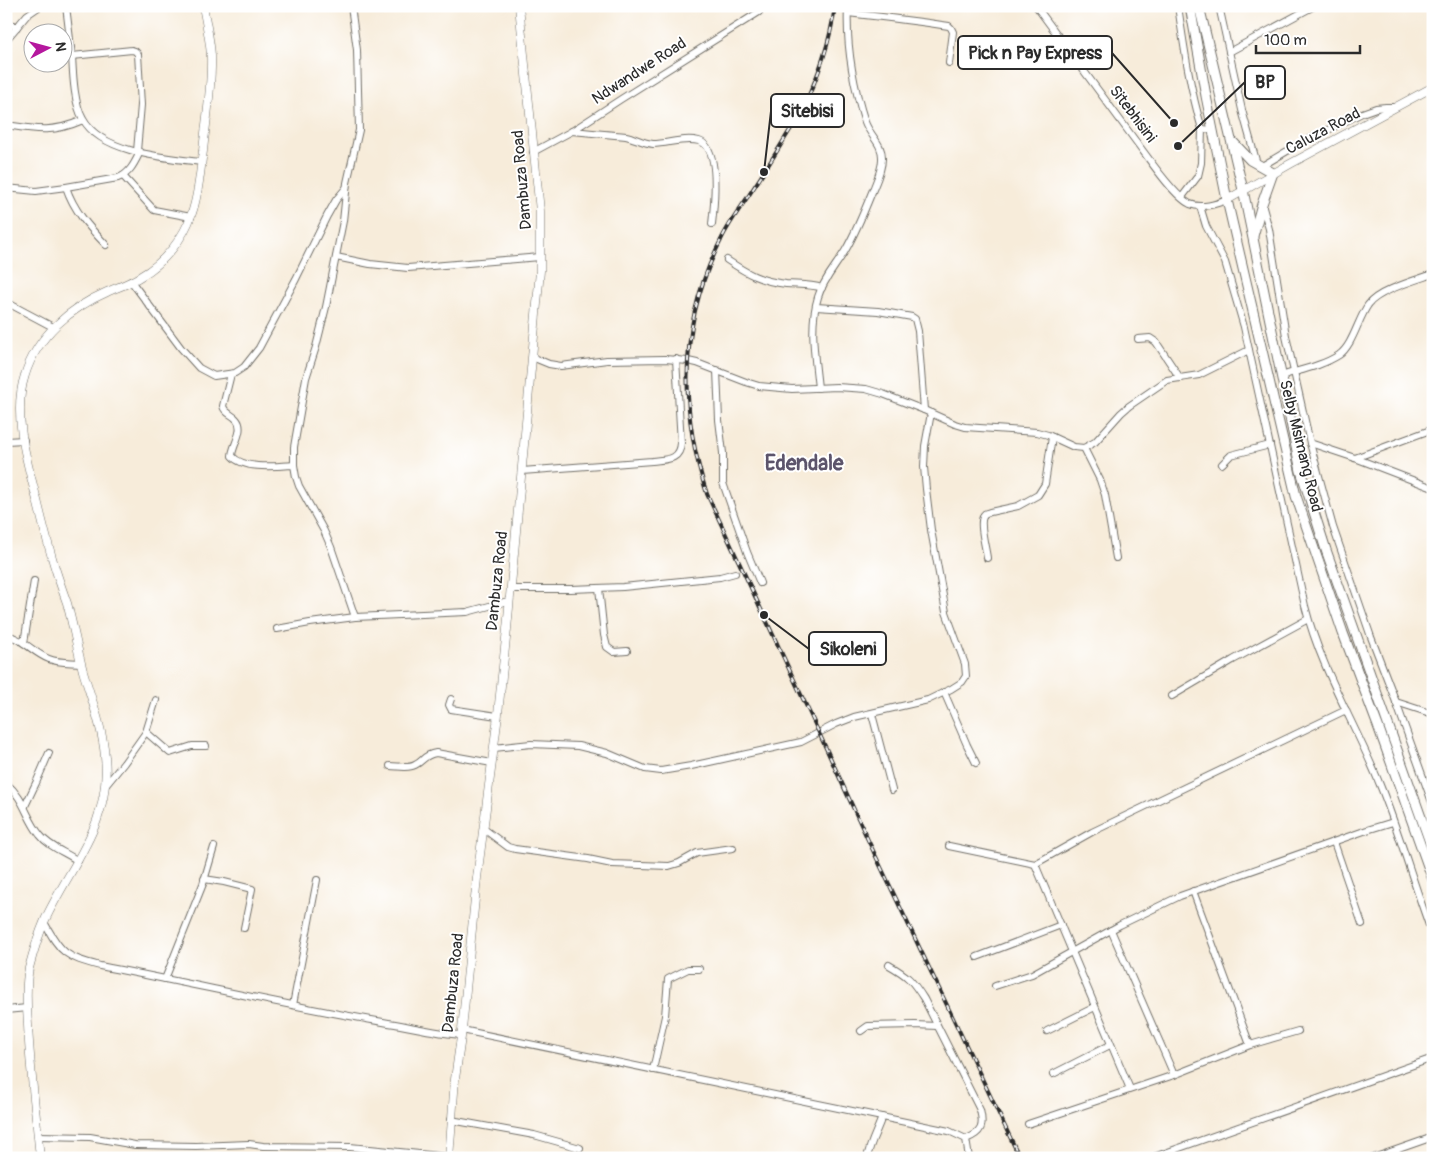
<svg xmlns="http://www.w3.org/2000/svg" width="1439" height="1164" font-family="Pangolin,sans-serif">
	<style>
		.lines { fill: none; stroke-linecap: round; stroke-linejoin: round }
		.minor-casing { stroke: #726f68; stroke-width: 8 }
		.tertiary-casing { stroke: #726f68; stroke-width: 9 }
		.secondary-casing { stroke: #726f68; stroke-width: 11 }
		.minor { stroke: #fff; stroke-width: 6 }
		.tertiary { stroke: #fff; stroke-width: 8 }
		.secondary { stroke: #fff; stroke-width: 9 }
		.rail-casing { stroke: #2b2b2b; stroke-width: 4 }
		.rail { stroke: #fff; stroke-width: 2; stroke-dasharray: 5.5; stroke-linecap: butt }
		.labels { text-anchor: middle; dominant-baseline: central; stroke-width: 4; stroke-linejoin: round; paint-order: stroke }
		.street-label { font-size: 16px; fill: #2b2b2b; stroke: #fff }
		.district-label { font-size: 21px; font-weight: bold; fill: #5c546b; stroke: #fff }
		.leader { fill: none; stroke: #2b2b2b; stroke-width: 2 }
		.callout-dot { fill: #2b2b2b; stroke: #fff; stroke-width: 2 }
		.callout { fill: #fff; stroke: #2b2b2b; stroke-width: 2 }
		.callout-label { font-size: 18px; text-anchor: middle; font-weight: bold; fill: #2b2b2b }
	</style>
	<rect width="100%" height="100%" fill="#fff"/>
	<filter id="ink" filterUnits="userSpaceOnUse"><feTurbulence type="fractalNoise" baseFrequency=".02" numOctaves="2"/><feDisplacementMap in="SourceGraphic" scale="10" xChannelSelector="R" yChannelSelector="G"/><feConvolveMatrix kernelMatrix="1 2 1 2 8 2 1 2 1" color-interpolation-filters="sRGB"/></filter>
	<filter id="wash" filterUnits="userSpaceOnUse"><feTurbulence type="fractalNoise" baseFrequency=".0096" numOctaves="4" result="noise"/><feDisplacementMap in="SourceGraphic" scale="20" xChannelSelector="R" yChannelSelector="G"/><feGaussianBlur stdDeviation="1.12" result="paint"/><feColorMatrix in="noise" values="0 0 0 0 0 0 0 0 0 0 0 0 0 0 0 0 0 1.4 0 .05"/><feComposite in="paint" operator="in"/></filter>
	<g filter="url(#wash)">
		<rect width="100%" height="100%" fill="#f7ecda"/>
	</g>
	<g filter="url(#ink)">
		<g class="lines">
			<g class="minor-casing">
				<g id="minor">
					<path d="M66,6C68,23 70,39 72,56C73,74 74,104 83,119C101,153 167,158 201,162"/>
					<path d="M351,6L357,50L359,130L347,183L343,221L326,307L316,347L306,378L294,447V465L296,477L299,486L324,531L331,547L355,617"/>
					<path d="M1036,6C1071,53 1105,100 1140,147C1151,162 1175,197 1190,204C1202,209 1216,204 1227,200"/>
					<path d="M1178,6C1184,47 1190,89 1202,129L1213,130"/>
					<path d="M1219,6L1242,110L1257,164"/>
					<path d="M848,13C882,17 916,21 949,26L951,28L953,32L949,63"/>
					<path d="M6,22L17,27"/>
					<path d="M6,40L27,15L40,6"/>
					<path d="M995,51L1038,55L1045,54L1064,44"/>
					<path d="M1229,52L1314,6"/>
					<path d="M72,56L132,50L135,51L138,54L141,105L137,151"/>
					<path d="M6,125C38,130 53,133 83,120"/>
					<path d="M572,131C590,133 609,134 626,136C635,138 643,143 653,144C668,144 684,137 699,141C721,147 714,207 712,224"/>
					<path d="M533,152L572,131L621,99L759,12"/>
					<path d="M1262,166L1294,147L1362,113L1376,108L1386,107H1395"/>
					<path d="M123,176L154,210L191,217"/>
					<path d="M66,187C74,211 89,227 106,245"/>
					<path d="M6,188L36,191L66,187L118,178C130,174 135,162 140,152"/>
					<path d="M1182,197L1198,176L1201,163L1202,129"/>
					<path d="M1262,204L1269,229L1286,336L1310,443L1333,527L1371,637L1396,702L1433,805"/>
					<path d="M1200,206L1206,226L1225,262L1244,327L1305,606C1321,670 1356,725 1380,785C1400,834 1414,886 1433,936"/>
					<path d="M336,257L370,264L408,268L540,257"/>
					<path d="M727,260C748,274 760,281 786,284C798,285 810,284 822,288"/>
					<path d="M131,281L181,348L199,368L214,376L235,373L244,367L259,348L296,279L327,216L336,200L346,188"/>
					<path d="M6,302L53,327"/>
					<path d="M816,307L878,311L912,317L915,319L918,331L924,410"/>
					<path d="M1138,339L1150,338L1156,342L1180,378"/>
					<path d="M532,357L549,364L561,366L607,360L665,359L688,361L697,363L746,382L759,386L792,389L837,387L866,389L883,394L924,410L955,424L965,427L1037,432L1048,435L1074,447L1084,448L1095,442L1121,413L1129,406L1167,380L1199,375L1249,350"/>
					<path d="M717,370L719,420L723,453V483L747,552L760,583"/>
					<path d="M231,374L223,406C225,414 233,414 237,420C245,430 232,446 232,456C244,470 277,466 294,465"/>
					<path d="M1281,376C1300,370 1322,366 1339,355C1353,345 1358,319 1368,305C1377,291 1416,280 1433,274"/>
					<path d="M818,388C815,358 809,326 818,297C823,280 836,266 845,251C856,232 864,212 872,192C876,182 882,170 882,159C883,144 870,136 865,122C853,85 846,46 848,6"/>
					<path d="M6,441L24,440"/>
					<path d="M1310,443L1355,458L1433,488"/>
					<path d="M1084,448L1100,480L1105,495L1116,558"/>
					<path d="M1355,458L1433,429"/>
					<path d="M1222,464L1231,455L1270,445"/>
					<path d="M522,471L652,461C666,459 680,461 681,443L676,359"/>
					<path d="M987,558C986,549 979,524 983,517C984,513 986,513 990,512L1018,506L1038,495L1045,484L1052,437"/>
					<path d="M599,588L604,635L607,647L614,652L627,651"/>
					<path d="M511,589H571L623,587L720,577L735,573"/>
					<path d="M277,629L310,623L355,617L467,612L508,601"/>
					<path d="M6,635C23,638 33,653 49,659C59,663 70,662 81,663"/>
					<path d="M24,643L34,581"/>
					<path d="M944,692L967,745L976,763"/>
					<path d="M1172,696L1233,660L1308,619"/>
					<path d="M451,699L449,705L451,709L497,716"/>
					<path d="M1396,702L1433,714"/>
					<path d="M872,714L892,790"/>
					<path d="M146,732L170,753L192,746H206"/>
					<path d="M494,748L531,744L578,746L607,753L645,769L661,771L691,766L801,742L836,724L854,717L928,700L951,689L962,682L966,676L965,664L946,612L931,530L926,489L924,467L925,446L931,413"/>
					<path d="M390,766C398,766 408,769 415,765C424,761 423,755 436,753L492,763"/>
					<path d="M6,783C25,799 26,818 40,835C49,847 65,852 78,861"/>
					<path d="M106,785L124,763L146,732L156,700"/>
					<path d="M25,806L36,783L49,753"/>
					<path d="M484,829L508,847L515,849L588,859L612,864L669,866L679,863L697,853L733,848"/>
					<path d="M1334,842L1362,924"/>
					<path d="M949,846L1035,864L1092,832L1346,710"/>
					<path d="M1035,864L1130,1089"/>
					<path d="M204,879L224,882L252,889L244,928"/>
					<path d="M1193,891L1250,1045"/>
					<path d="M44,922C61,954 66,957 100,966C194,984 288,1006 383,1022C409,1026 435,1033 461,1035"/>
					<path d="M1111,930L1174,1075"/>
					<path d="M977,957L1061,925"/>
					<path d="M889,965C908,976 912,980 924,999L980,1110C984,1126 982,1133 966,1139"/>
					<path d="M165,979L203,884L214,847"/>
					<path d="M995,986L1032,974L1120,925L1180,896L1367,830L1393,822"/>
					<path d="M293,1005L317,880"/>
					<path d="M6,1010L27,1008"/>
					<path d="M462,1030L949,1131L966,1139L969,1158"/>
					<path d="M861,1031L868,1026L915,1025L937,1026"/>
					<path d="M1047,1031L1095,1007"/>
					<path d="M653,1070L665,1016L668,979L688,969H699"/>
					<path d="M1053,1074L1110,1045"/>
					<path d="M451,1120L534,1135L580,1148"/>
					<path d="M1028,1124L1174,1075L1250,1045L1298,1031"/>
					<path d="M38,1136L90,1137L135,1145L196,1146L249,1144L263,1146L350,1147L449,1157"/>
					<path d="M867,1158C870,1143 877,1131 882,1117"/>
					<path d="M1151,1158L1433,1058"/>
					<path d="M1373,1158L1433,1137"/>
				</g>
			</g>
			<g class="tertiary-casing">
				<g id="tertiary">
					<path d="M1227,200L1290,164L1433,87"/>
					<path d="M40,1158C36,1113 30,1070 28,1025C27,1007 25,987 29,968C33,953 39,934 45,920C71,864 112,823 105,757C103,729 91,698 83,671C77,648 73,625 67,603C62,589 57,575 53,561C47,541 42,520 37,500C27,462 12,414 25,375C37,336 70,308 107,292C118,287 131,283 141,276C164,263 184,238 192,213C199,193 200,172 203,151C206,120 212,88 211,56C210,39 206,23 203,6"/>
					<path d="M449,1158L455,1079L462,1030L477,878L497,723L507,629L540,271V211L519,6"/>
				</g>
			</g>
			<g class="secondary-casing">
				<g id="secondary">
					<path d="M1190,6L1206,96L1227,200L1296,496L1343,633L1378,726L1433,880"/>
					<path d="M1199,6L1243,190L1301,471L1326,550L1433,851"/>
					<path d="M1233,142L1250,160L1273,173L1262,204L1253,236"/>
				</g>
			</g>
			<use href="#minor" class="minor"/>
			<use href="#tertiary" class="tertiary"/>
			<use href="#secondary" class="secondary"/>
			<g class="rail-casing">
				<path id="rail" d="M835,6C830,44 818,78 801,112C784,140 767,168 749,195C739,210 728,225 721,240C679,322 679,408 707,494L819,733L868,840L1020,1158"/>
			</g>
			<use href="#rail" class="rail"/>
		</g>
	</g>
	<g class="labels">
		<g class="street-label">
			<text transform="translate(639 71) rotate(-33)">Ndwandwe Road</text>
			<text transform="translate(1133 114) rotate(53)">Sitebhisini</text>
			<text transform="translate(1323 131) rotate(-28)">Caluza Road</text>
			<text transform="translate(522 180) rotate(-95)">Dambuza Road</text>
			<text transform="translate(1301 446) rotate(76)">Selby Msimang Road</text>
			<text transform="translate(497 581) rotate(-84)">Dambuza Road</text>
			<text transform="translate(453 983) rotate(-84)">Dambuza Road</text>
		</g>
		<g class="district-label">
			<text x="804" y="463">Edendale</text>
		</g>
	</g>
	<path class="leader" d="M1174 123L1112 53M1178 146L1245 82M764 172L771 111M764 615L809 649"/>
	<g class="callout-dot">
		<circle cx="1174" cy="123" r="5"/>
		<circle cx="1178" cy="146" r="5"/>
		<circle cx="764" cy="172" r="5"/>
		<circle cx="764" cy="615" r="5"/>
	</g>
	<g class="callout">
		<rect x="958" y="36" width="154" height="33" rx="5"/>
		<rect x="1245" y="66" width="40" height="33" rx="5"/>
		<rect x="771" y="94" width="73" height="33" rx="5"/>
		<rect x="809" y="632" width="77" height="33" rx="5"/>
	</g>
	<g class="callout-label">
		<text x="1035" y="59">Pick n Pay Express</text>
		<text x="1265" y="88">BP</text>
		<text x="807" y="117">Sitebisi</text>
		<text x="848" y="655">Sikoleni</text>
	</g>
	<rect width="1439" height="1164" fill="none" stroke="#fff" stroke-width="25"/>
	<g transform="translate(48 48) rotate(84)"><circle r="24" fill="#ffffff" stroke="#aaaaaa"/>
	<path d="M0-4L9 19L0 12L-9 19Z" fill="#b5179e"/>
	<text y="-8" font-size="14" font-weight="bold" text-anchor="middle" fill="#2b2b2b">N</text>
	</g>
	<path d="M1256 45v8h104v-8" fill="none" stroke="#2b2b2b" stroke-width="2.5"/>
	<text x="1264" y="45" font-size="15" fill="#2b2b2b" stroke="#ffffff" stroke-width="4" paint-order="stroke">100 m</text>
</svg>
